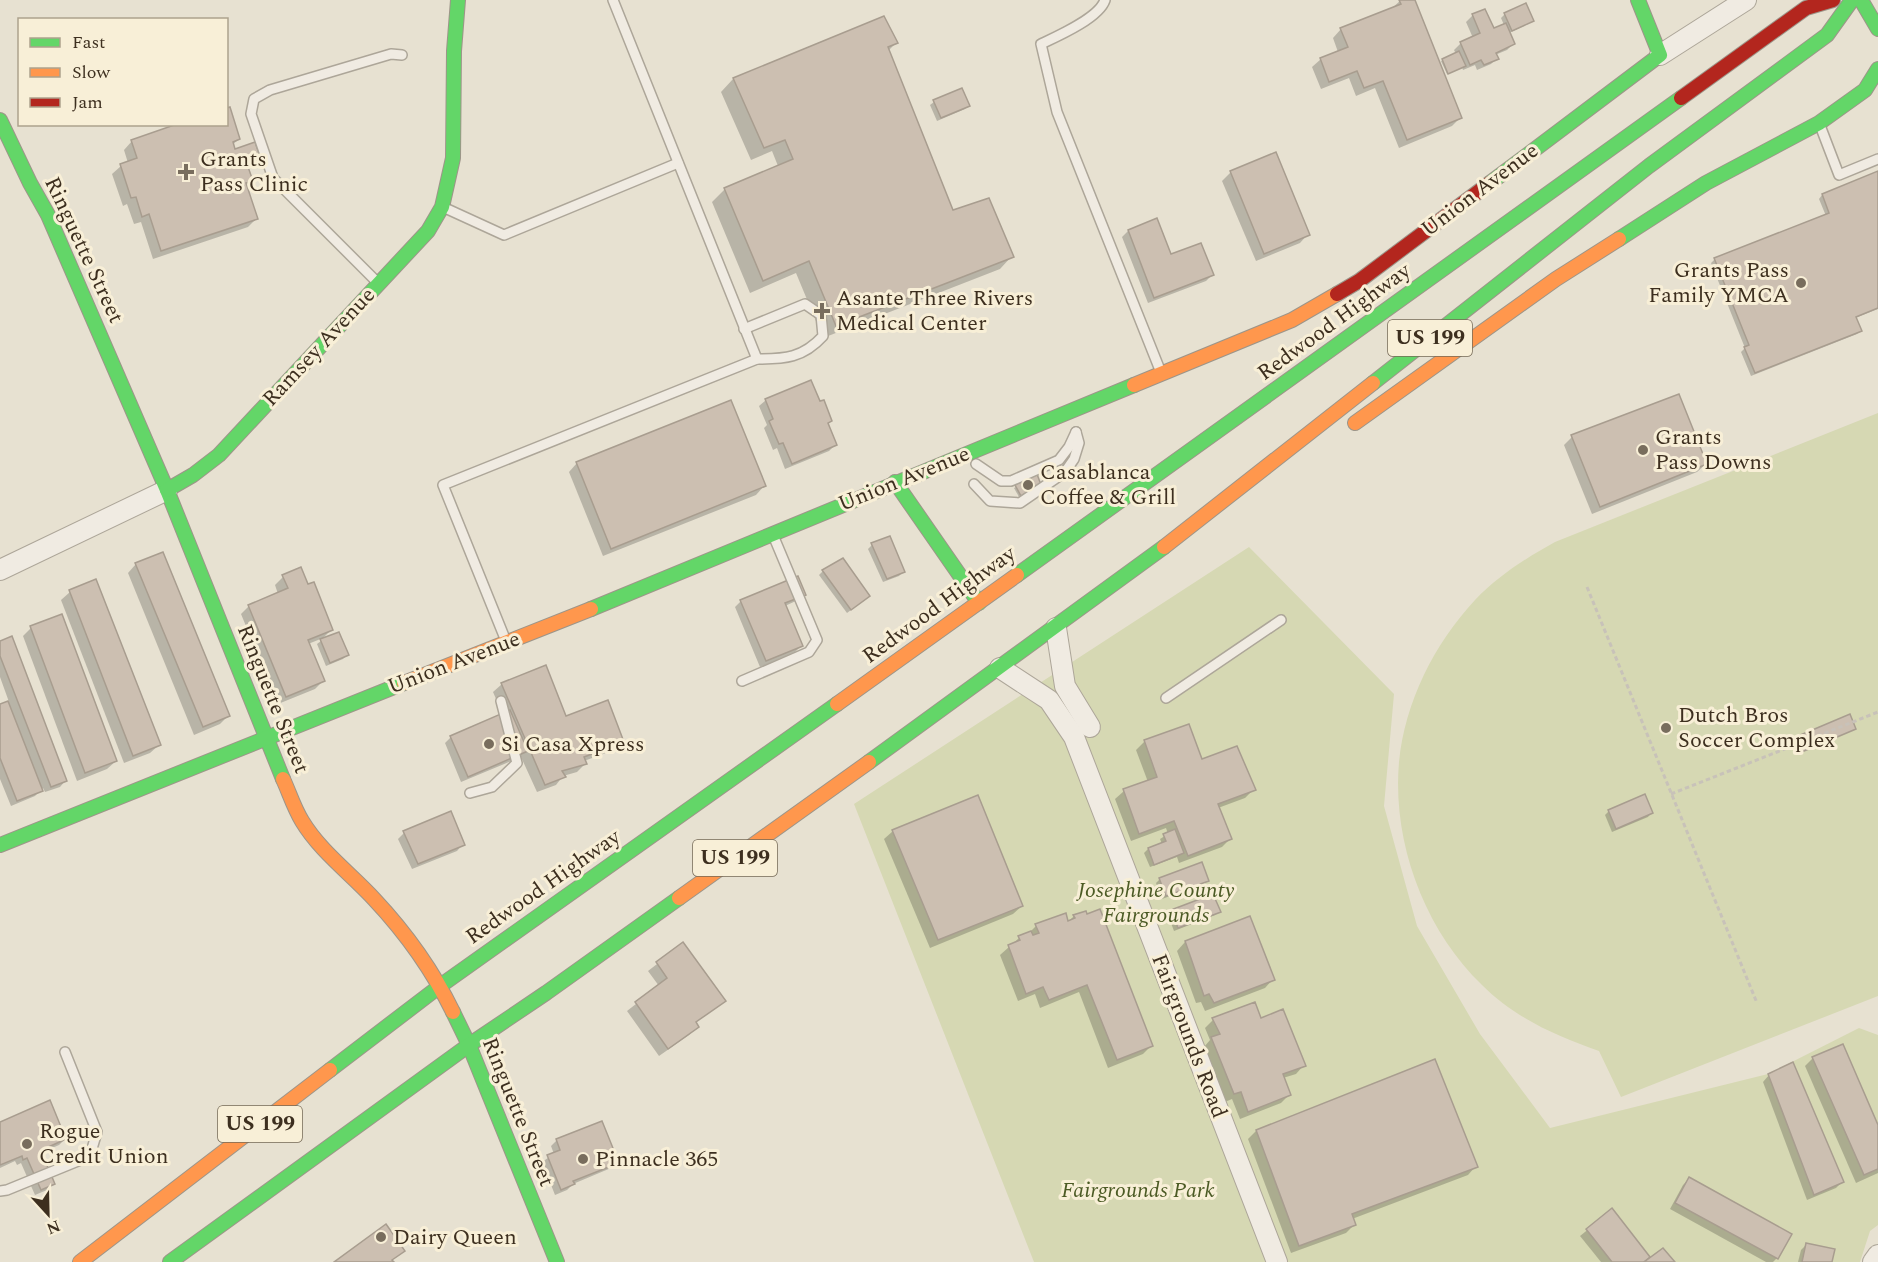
<svg xmlns="http://www.w3.org/2000/svg" width="1878" height="1262" font-family="Spectral,serif">
	<style>
		.green { fill: #d6d8b3 }
		.shadow { fill: #0003 }
		.building { fill: #ccbfb1; stroke: #a89d8f; stroke-width: 1.5 }
		.lines { fill: none; stroke-linecap: round; stroke-linejoin: round }
		.lane-casing { stroke: #ada699; stroke-width: 12 }
		.street-casing { stroke: #ada699; stroke-width: 22 }
		.fast-casing { stroke: #9d9589; stroke-width: 16 }
		.slow-casing { stroke: #9d9589; stroke-width: 16 }
		.jam-casing { stroke: #9d9589; stroke-width: 16 }
		.path { stroke: #c8c2b9; stroke-width: 3; stroke-dasharray: 4.5 3; stroke-linecap: butt }
		.lane { stroke: #f0ebe2; stroke-width: 9 }
		.street { stroke: #f0ebe2; stroke-width: 20 }
		.fast { stroke: #63d668; stroke-width: 14 }
		.slow { stroke: #ff974d; stroke-width: 14 }
		.jam { stroke: #b3261e; stroke-width: 14 }
		.poi-dot { fill: #786d5d; stroke: #f8efd7; stroke-width: 2 }
		.labels { text-anchor: middle; dominant-baseline: central; stroke-width: 6; stroke-linejoin: round; paint-order: stroke }
		.shield { fill: #f8efd7; stroke: #756956; stroke-width: 1.5 }
		.shield-label { font-size: 21px; font-weight: bold; fill: #3d2f1f }
		.poi-label { font-size: 22px; fill: #3d2f1f; stroke: #f8efd7; text-anchor: start }
		.street-label { font-size: 22px; fill: #3d2f1f; stroke: #f8efd7 }
		.park-label { font-size: 22px; font-style: italic; fill: #4c5b25; stroke: #f8efd7 }
	</style>
	<rect width="100%" height="100%" fill="#e7e1d1"/>
	<g class="green">
		<path d="M1878,413V996L1621,1097L1599,1051C1556,1036 1515,1018 1482,985C1424,929 1392,842 1399,762C1405,702 1434,644 1475,600C1498,576 1526,558 1555,542Z"/>
		<path d="M1249,547L1394,694L1384,806L1417,926L1480,1034L1550,1128L1768,1074L1859,1028L1878,1035V1225L1870,1231L1860,1262H1034L854,804Z"/>
	</g>
	<g class="shadow">
		<path d="M1401,0H1413L1460,118L1452,126L1399,148L1375,88L1356,96L1349,78L1321,89L1312,67L1321,59L1338,52L1333,38L1341,29L1391,9Z"/>
		<path d="M1526,5L1532,21L1528,24L1509,33L1513,44L1507,50L1495,55L1497,58L1491,64L1477,70L1475,65L1463,70L1462,67L1447,74L1441,61L1456,54L1454,50L1461,43L1473,38L1466,22L1472,16L1484,11L1493,30L1504,25L1501,18L1505,14Z"/>
		<path d="M883,18L896,43L888,51L952,212L1012,256L1000,269L823,338L796,273L750,293L712,202L724,190L778,166L772,151L751,160L721,92L733,79Z"/>
		<path d="M934,102L968,105L965,109L937,121L930,105Z"/>
		<path d="M239,139L232,145L234,150L259,159L247,169L251,180L245,186L256,219L248,227L153,259L141,222L134,224L127,204L123,206L112,174L121,166L128,163L124,150L132,141Z"/>
		<path d="M1231,172L1308,234L1300,243L1256,261L1222,181Z"/>
		<path d="M1878,172V309L1855,318L1861,330L1857,334L1751,376L1741,352L1745,348L1711,263L1714,260L1826,216L1819,199L1822,195Z"/>
		<path d="M1128,231L1171,256L1212,275L1206,281L1148,303L1122,237Z"/>
		<path d="M766,400L819,403L831,421L827,424L835,445L829,451L785,469L777,448L773,450L764,428L767,425L759,406Z"/>
		<path d="M1572,437L1706,464L1697,472L1592,514L1564,445Z"/>
		<path d="M577,463L764,486L756,495L603,556L569,472Z"/>
		<path d="M1038,486L1019,497L1014,488L1016,487Z"/>
		<path d="M872,545L903,572L899,576L883,582L868,549Z"/>
		<path d="M136,564L228,716L220,724L194,735L128,573Z"/>
		<path d="M823,571L864,600L847,613L819,575Z"/>
		<path d="M283,577L332,629L323,638L308,644L323,681L315,689L278,704L241,614L249,606L278,594L275,585Z"/>
		<path d="M797,578L798,600L785,606L801,646L795,652L760,667L735,607L741,601Z"/>
		<path d="M96,581L159,745L150,753L124,763L61,600L70,592Z"/>
		<path d="M31,628L116,761L107,769L77,781L23,636Z"/>
		<path d="M321,641L347,655L343,659L326,666L317,644Z"/>
		<path d="M0,642L66,780L60,787L45,792L43,788L35,796L11,806L0,779V705L9,702L0,677Z"/>
		<path d="M502,684L565,718L623,741L614,750L584,761L585,764L577,772L563,776L556,785L537,792L521,757L461,782L445,743L451,737L503,715L493,692Z"/>
		<path d="M1854,729L1795,754L1790,741L1792,740Z"/>
		<path d="M1145,741L1201,761L1254,789L1245,798L1218,808L1230,839L1222,847L1179,863L1177,857L1150,867L1144,853L1148,849L1162,844L1160,839L1168,834L1166,828L1131,841L1115,799L1124,791L1148,782L1136,750Z"/>
		<path d="M1609,811L1651,813L1648,817L1612,832L1605,815Z"/>
		<path d="M893,831L1022,906L1013,914L930,948L884,839Z"/>
		<path d="M404,833L463,844L457,851L412,869L398,839Z"/>
		<path d="M1160,879L1207,880L1203,884L1162,899L1156,883Z"/>
		<path d="M1172,911H1219L1215,915L1174,931L1168,915Z"/>
		<path d="M1085,913L1151,1046L1143,1054L1108,1068L1079,992L1040,1008L1035,994L1018,1001L1000,955L1019,938L1028,934L1036,926L1067,923L1074,916Z"/>
		<path d="M1185,942L1273,979L1265,988L1205,1011L1201,1002L1196,1003L1177,951Z"/>
		<path d="M683,944L724,1001L695,1023L697,1026L689,1035L659,1056L627,1011L659,986L648,971Z"/>
		<path d="M1213,1020H1260L1304,1065L1296,1074L1283,1078L1289,1095L1281,1103L1240,1119L1232,1099L1225,1102L1204,1047L1210,1040L1205,1028Z"/>
		<path d="M1813,1058L1878,1129V1173L1856,1183L1805,1066Z"/>
		<path d="M1434,1061L1476,1166L1468,1175L1352,1219L1354,1225L1346,1233L1291,1253L1248,1139L1256,1131Z"/>
		<path d="M1769,1075L1842,1182L1836,1188L1807,1200L1763,1082Z"/>
		<path d="M0,1123L65,1139L59,1145L43,1152L41,1156L53,1184L47,1190L35,1195L21,1163L17,1165L15,1161L0,1168Z"/>
		<path d="M557,1140L617,1162L611,1168L573,1184L567,1190L555,1195L542,1162L554,1154L551,1146Z"/>
		<path d="M1689,1179L1790,1235L1777,1258L1773,1262H1766L1670,1209L1683,1185Z"/>
		<path d="M1611,1211L1643,1262H1601L1580,1236Z"/>
		<path d="M1807,1244L1830,1262H1798L1801,1250Z"/>
	</g>
	<g class="building">
		<path d="M1399,0H1415L1462,118L1407,140L1383,81L1364,88L1357,71L1329,82L1320,58L1348,47L1340,28L1401,4Z"/>
		<path d="M1526,3L1534,21L1512,31L1504,13Z"/>
		<path d="M1485,9L1494,28L1506,23L1515,44L1496,53L1499,59L1484,65L1481,60L1470,65L1460,42L1480,33L1472,14Z"/>
		<path d="M884,16L898,43L888,47L953,210L989,198L1014,257L836,326L809,261L763,281L724,188L793,159L785,140L764,148L733,78Z"/>
		<path d="M1459,51L1466,66L1448,74L1442,59Z"/>
		<path d="M962,88L970,106L941,118L933,100Z"/>
		<path d="M230,107L240,139L233,142L235,149L255,142L261,159L247,164L253,181L246,183L258,219L161,251L149,214L142,217L136,197L131,198L120,164L137,158L131,140L177,124H226V108Z"/>
		<path d="M1276,152L1310,235L1264,254L1230,171Z"/>
		<path d="M1878,171V308L1856,317L1862,331L1755,373L1744,347L1749,345L1714,258L1829,213L1822,194Z"/>
		<path d="M1157,218L1171,254L1201,243L1214,275L1154,298L1128,230Z"/>
		<path d="M811,380L820,401L824,400L832,421L828,423L837,445L792,464L783,443L779,444L769,421L773,419L765,399Z"/>
		<path d="M1679,394L1707,464L1600,507L1571,435Z"/>
		<path d="M731,400L766,486L611,549L576,462Z"/>
		<path d="M1037,474L1041,485L1021,496L1015,485Z"/>
		<path d="M890,536L905,572L887,579L871,543Z"/>
		<path d="M163,552L230,716L203,727L135,563Z"/>
		<path d="M843,558L870,596L851,610L822,570Z"/>
		<path d="M301,567L308,584L314,582L333,630L308,640L325,681L286,697L248,605L288,588L282,575Z"/>
		<path d="M798,576L806,595L785,603L803,646L766,661L740,600Z"/>
		<path d="M96,579L161,745L133,756L69,590Z"/>
		<path d="M62,614L117,761L85,773L30,626Z"/>
		<path d="M339,632L349,655L330,663L320,639Z"/>
		<path d="M12,636L67,781L51,787L0,656V641Z"/>
		<path d="M546,665L566,716L608,700L624,742L584,757L587,764L562,771L566,777L545,785L501,683Z"/>
		<path d="M8,701L43,791L17,801L0,758V704Z"/>
		<path d="M510,710L528,751L468,777L450,736Z"/>
		<path d="M1850,714L1856,729L1797,754L1791,739Z"/>
		<path d="M1189,724L1202,759L1237,746L1256,790L1218,804L1232,839L1188,856L1174,821L1139,834L1123,789L1157,777L1144,740Z"/>
		<path d="M1645,794L1653,813L1616,829L1608,810Z"/>
		<path d="M978,795L1023,906L938,940L892,830Z"/>
		<path d="M451,811L465,845L418,864L403,831Z"/>
		<path d="M1175,829L1184,853L1154,865L1148,848L1166,841L1163,834Z"/>
		<path d="M1202,862L1209,881L1166,896L1159,878Z"/>
		<path d="M1213,894L1221,912L1178,928L1171,910Z"/>
		<path d="M1100,909L1153,1046L1117,1060L1087,985L1049,1000L1043,987L1026,994L1008,945L1020,940L1018,936L1031,931L1033,935L1039,933L1035,924L1066,913L1068,921L1075,918L1073,915L1086,911L1087,914Z"/>
		<path d="M1250,916L1275,980L1214,1003L1209,994L1204,996L1185,941Z"/>
		<path d="M683,942L726,1001L696,1022L699,1027L668,1049L635,1002L667,978L656,962Z"/>
		<path d="M1255,1002L1261,1018L1283,1009L1306,1066L1283,1074L1291,1095L1248,1112L1241,1092L1234,1094L1211,1037L1220,1034L1212,1018Z"/>
		<path d="M1843,1044L1878,1125V1169L1864,1175L1812,1057Z"/>
		<path d="M1435,1059L1478,1167L1352,1214L1356,1225L1299,1246L1256,1130Z"/>
		<path d="M1793,1062L1844,1182L1814,1195L1768,1074Z"/>
		<path d="M50,1100L66,1139L44,1149L45,1153L43,1156L55,1184L41,1190L27,1158L23,1160L22,1156L0,1165V1122Z"/>
		<path d="M602,1121L619,1163L573,1181L575,1184L561,1190L547,1155L560,1150L556,1139Z"/>
		<path d="M1689,1177L1792,1234L1778,1259L1675,1203Z"/>
		<path d="M1612,1208L1650,1257L1644,1262H1612L1586,1229Z"/>
		<path d="M386,1224L405,1251L392,1260L394,1262H334Z"/>
		<path d="M1806,1243L1835,1249L1832,1262H1802Z"/>
		<path d="M1663,1248L1675,1262H1644Z"/>
	</g>
	<g class="lines">
		<g class="lane-casing">
			<g id="lane">
				<path d="M1105,0C1099,18 1058,36 1041,44L1057,112L1160,370"/>
				<path d="M1821,128L1839,175L1878,159"/>
				<path d="M445,208L504,235L678,163"/>
				<path d="M376,281L273,178L251,114L254,99L270,90L391,54L402,55"/>
				<path d="M744,329L805,304L821,315L823,336C803,358 785,359 757,359"/>
				<path d="M976,464L1001,481H1011L1059,460L1069,447L1076,432"/>
				<path d="M974,484L990,501L1020,503L1065,472L1074,459L1079,443L1076,432"/>
				<path d="M506,641L443,485L757,359L613,0"/>
				<path d="M742,681L809,652L817,640L773,535"/>
				<path d="M1166,698L1281,620"/>
				<path d="M470,793L492,787L517,763L501,701"/>
				<path d="M0,1191L7,1190L78,1161L91,1152L97,1132L65,1052"/>
			</g>
		</g>
		<g class="street-casing">
			<g id="street">
				<path d="M1660,55L1746,0"/>
				<path d="M0,570L167,490"/>
				<path d="M1056,628L1065,686L1090,727"/>
				<path d="M1000,668L1049,700L1074,737L1277,1262"/>
				<path d="M1873,1262L1878,1255"/>
			</g>
		</g>
		<g class="fast-casing">
			<g id="fast">
				<path d="M1861,0L1878,29"/>
				<path d="M0,120L30,183L48,215L167,490L283,779"/>
				<path d="M1490,183L1660,55L1638,0"/>
				<path d="M1619,239L1706,183L1819,123L1865,90L1878,69"/>
				<path d="M1373,383L1649,166L1827,35L1852,0"/>
				<path d="M895,482L979,603"/>
				<path d="M167,490L193,475L219,455L428,231L442,207L453,158L454,51L458,0"/>
				<path d="M1017,575L1681,98"/>
				<path d="M591,609L1134,385"/>
				<path d="M869,762L1164,547"/>
				<path d="M0,845L404,683"/>
				<path d="M453,1012L469,1045L557,1262"/>
				<path d="M330,1070L440,986L837,704"/>
				<path d="M170,1262L469,1045L546,993L679,898"/>
			</g>
		</g>
		<g class="slow-casing">
			<g id="slow">
				<path d="M1134,385L1292,320L1337,294"/>
				<path d="M1355,423L1556,279L1619,239"/>
				<path d="M1164,547L1373,383"/>
				<path d="M404,683L591,609"/>
				<path d="M837,704L1017,575"/>
				<path d="M283,779C289,792 294,808 302,821C320,851 350,873 374,899C405,932 433,971 453,1012"/>
				<path d="M679,898L869,762"/>
				<path d="M80,1262L330,1070"/>
			</g>
		</g>
		<g class="jam-casing">
			<g id="jam">
				<path d="M1681,98L1806,8L1833,0"/>
				<path d="M1337,294L1359,281L1490,183"/>
			</g>
		</g>
		<g class="path">
			<path d="M1587,587L1757,1003"/>
			<path d="M1671,794L1878,712"/>
		</g>
		<use href="#lane" class="lane"/>
		<use href="#street" class="street"/>
		<use href="#fast" class="fast"/>
		<use href="#slow" class="slow"/>
		<use href="#jam" class="jam"/>
	</g>
	<g class="poi-dot">
		<path d="M183 163h6v6h6v6h-6v6h-6v-6h-6v-6h6z"/>
		<circle cx="1801" cy="283" r="6"/>
		<path d="M819 302h6v6h6v6h-6v6h-6v-6h-6v-6h6z"/>
		<circle cx="1643" cy="450" r="6"/>
		<circle cx="1028" cy="485" r="6"/>
		<circle cx="1666" cy="728" r="6"/>
		<circle cx="489" cy="744" r="6"/>
		<circle cx="27" cy="1144" r="6"/>
		<circle cx="583" cy="1159" r="6"/>
		<circle cx="381" cy="1237" r="6"/>
	</g>
	<g class="labels">
		<g class="shield">
			<rect x="1388" y="320" width="84" height="36" rx="4.5"/>
			<rect x="693" y="840" width="84" height="36" rx="4.5"/>
			<rect x="218" y="1106" width="84" height="36" rx="4.5"/>
		</g>
		<g class="shield-label">
			<text x="1430" y="338">US 199</text>
			<text x="735" y="858">US 199</text>
			<text x="260" y="1124">US 199</text>
		</g>
		<g class="poi-label">
			<text x="200" y="159">Grants<tspan x="200" dy="25">Pass Clinic</tspan></text>
			<text x="1789" y="270" text-anchor="end">Grants Pass<tspan x="1789" dy="25">Family YMCA</tspan></text>
			<text x="836" y="298">Asante Three Rivers<tspan x="836" dy="25">Medical Center</tspan></text>
			<text x="1655" y="437">Grants<tspan x="1655" dy="25">Pass Downs</tspan></text>
			<text x="1040" y="472">Casablanca<tspan x="1040" dy="25">Coffee &amp; Grill</tspan></text>
			<text x="1678" y="715">Dutch Bros<tspan x="1678" dy="25">Soccer Complex</tspan></text>
			<text x="501" y="744">Si Casa Xpress</text>
			<text x="39" y="1131">Rogue<tspan x="39" dy="25">Credit Union</tspan></text>
			<text x="595" y="1159">Pinnacle 365</text>
			<text x="393" y="1237">Dairy Queen</text>
		</g>
		<g class="street-label">
			<text transform="translate(1480 190) rotate(-37)">Union Avenue</text>
			<text transform="translate(84 250) rotate(65)">Ringuette Street</text>
			<text transform="translate(1334 322) rotate(-36)">Redwood Highway</text>
			<text transform="translate(319 347) rotate(-47)">Ramsey Avenue</text>
			<text transform="translate(904 479) rotate(-22)">Union Avenue</text>
			<text transform="translate(939 605) rotate(-36)">Redwood Highway</text>
			<text transform="translate(454 663) rotate(-21)">Union Avenue</text>
			<text transform="translate(273 699) rotate(68)">Ringuette Street</text>
			<text transform="translate(543 887) rotate(-35)">Redwood Highway</text>
			<text transform="translate(1189 1036) rotate(69)">Fairgrounds Road</text>
			<text transform="translate(518 1112) rotate(68)">Ringuette Street</text>
		</g>
		<g class="park-label">
			<text x="1156" y="890">Josephine County<tspan x="1156" dy="25">Fairgrounds</tspan></text>
			<text x="1138" y="1190">Fairgrounds Park</text>
		</g>
	</g>
	<rect x="18" y="18" width="210" height="108" fill="#f8efd7" stroke="#ada28d" stroke-width="1.5"/>
	<rect x="30" y="38" width="30" height="9" fill="#63d668" stroke="#ada28d" stroke-width="1.5"/>
	<text x="72" y="48" font-size="18" fill="#3d2f1f">Fast</text>
	<rect x="30" y="68" width="30" height="9" fill="#ff974d" stroke="#ada28d" stroke-width="1.5"/>
	<text x="72" y="78" font-size="18" fill="#3d2f1f">Slow</text>
	<rect x="30" y="98" width="30" height="9" fill="#b3261e" stroke="#ada28d" stroke-width="1.5"/>
	<text x="72" y="108" font-size="18" fill="#3d2f1f">Jam</text>
	<g transform="translate(48 1214) rotate(158)" stroke="#f8efd7" stroke-width="4.5" paint-order="stroke">
	<path d="M0-4.5L10 22L0 15L-10 22Z" fill="#3d2f1f"/>
	<text y="-9" font-size="16" font-weight="bold" text-anchor="middle" fill="#3d2f1f">N</text>
	</g>
</svg>
